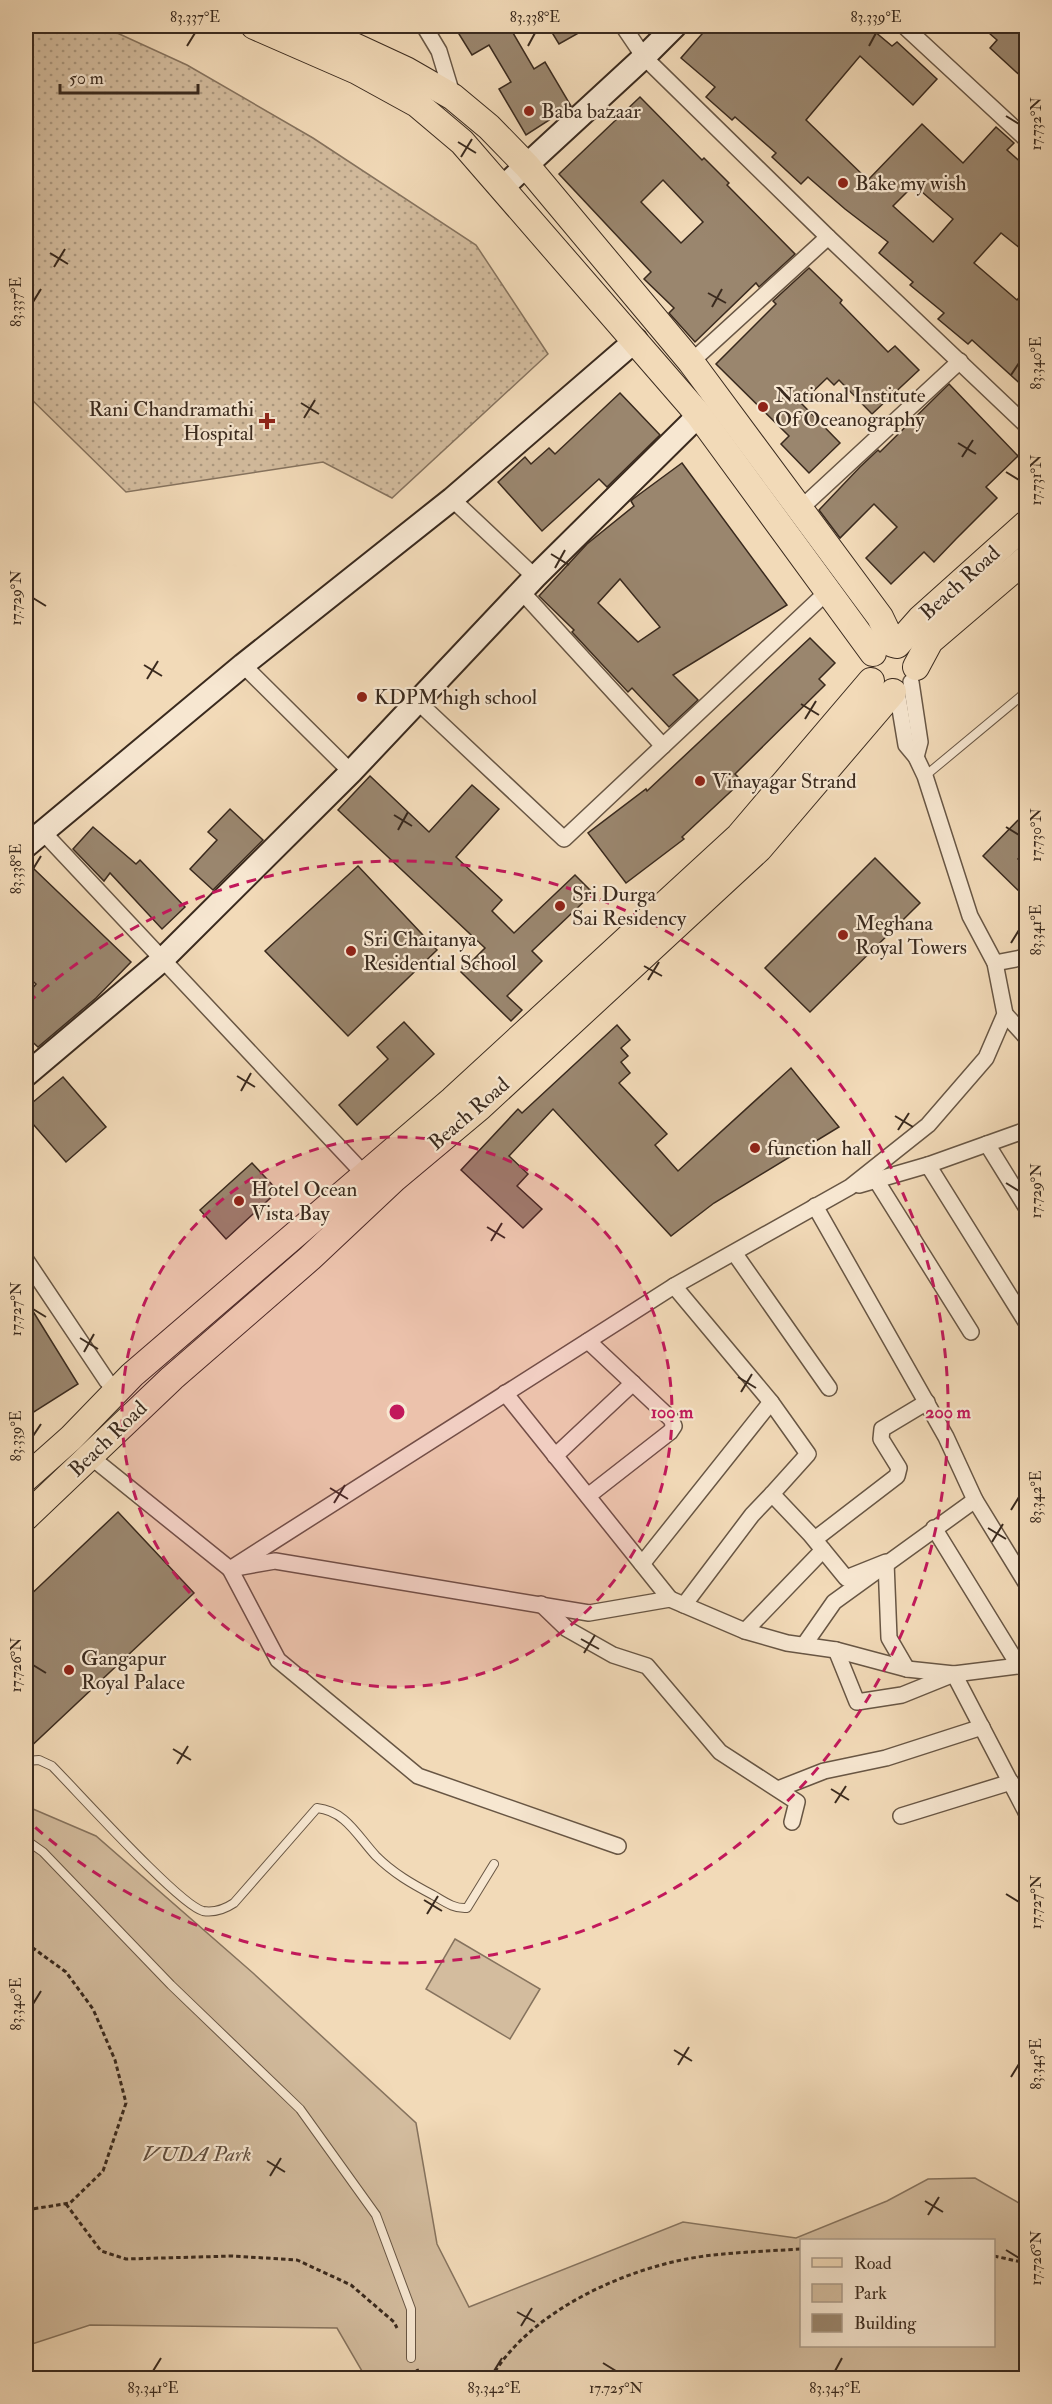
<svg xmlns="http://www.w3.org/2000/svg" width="1052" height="2404" font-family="'IM FELL Double Pica',serif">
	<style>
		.grass { fill: url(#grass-dots); stroke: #86735e; stroke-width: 1.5 }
		.park { fill: #d3bc9e; stroke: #86735e; stroke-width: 1.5; fill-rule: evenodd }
		.building { fill: #9a866e; stroke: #3a2a1e; stroke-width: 1.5; fill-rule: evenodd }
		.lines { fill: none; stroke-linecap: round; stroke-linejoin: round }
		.lane-casing { stroke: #685644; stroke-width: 10 }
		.street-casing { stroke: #685644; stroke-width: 18 }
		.secondary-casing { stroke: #3a2a1e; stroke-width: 26 }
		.primary-casing { stroke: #3a2a1e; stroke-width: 28 }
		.path { stroke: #3a2a1e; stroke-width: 3; stroke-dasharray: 4.5 3; stroke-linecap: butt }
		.lane { stroke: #f7e7d1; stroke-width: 8 }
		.street { stroke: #f7e7d1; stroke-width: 15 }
		.secondary { stroke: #f7e7d1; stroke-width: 22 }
		.primary { stroke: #f2dab8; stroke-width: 26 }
		.ticks { fill: none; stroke: #3a2a1e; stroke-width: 2 }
		.ring { fill: none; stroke: #c2185b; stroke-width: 3; stroke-dasharray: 10 8 }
		.poi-dot { fill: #8f2418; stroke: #f7e7d1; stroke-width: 2 }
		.labels { text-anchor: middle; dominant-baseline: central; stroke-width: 4.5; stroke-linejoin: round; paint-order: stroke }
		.poi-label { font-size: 21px; fill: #3a2a1e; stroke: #f7e7d1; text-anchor: start }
		.street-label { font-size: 21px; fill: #3a2a1e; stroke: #f7e7d1 }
		.park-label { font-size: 21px; font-style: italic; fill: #604e3e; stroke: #f7e7d1 }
		.centre { fill: #c2185b; stroke: #f7e7d1; stroke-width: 3 }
		.ring-label { font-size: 18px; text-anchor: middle; font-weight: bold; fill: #c2185b; stroke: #f7e7d1; stroke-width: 4.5; stroke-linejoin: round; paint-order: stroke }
		.neatline { fill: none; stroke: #3a2a1e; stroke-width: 2 }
		.ticks-label { font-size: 15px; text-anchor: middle; fill: #3a2a1e }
	</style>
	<defs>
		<pattern id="grass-dots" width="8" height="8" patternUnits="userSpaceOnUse" patternTransform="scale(1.5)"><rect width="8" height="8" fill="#d3bc9e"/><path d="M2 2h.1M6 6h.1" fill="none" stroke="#ac9980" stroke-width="1.8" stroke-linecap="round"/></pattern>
	</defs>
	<rect width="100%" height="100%" fill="#f2dab8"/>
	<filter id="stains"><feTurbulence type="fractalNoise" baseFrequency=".00333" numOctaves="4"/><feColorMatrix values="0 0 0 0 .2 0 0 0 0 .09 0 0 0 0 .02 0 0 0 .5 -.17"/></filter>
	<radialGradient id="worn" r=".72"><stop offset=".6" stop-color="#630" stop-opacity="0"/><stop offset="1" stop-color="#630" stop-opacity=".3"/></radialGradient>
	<path class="grass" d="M26,26H102L187,65L313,138L476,245L548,354L392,498L323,462L126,492L26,394Z"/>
	<g class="park">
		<path d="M26,1806L96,1836L253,1973L416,2123L437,2244L469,2307L683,2222L796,2238L887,2201L928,2179L975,2178L1026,2207V2378H366L337,2328L90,2325L26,2346ZM802,2240H994V2346H802Z"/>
		<path d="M455,1939L540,1989L510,2039L426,1989Z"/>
	</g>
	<g class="building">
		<path d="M454,26H509L534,69L545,62L571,106L526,135L499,89L511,82L489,45L472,55Z"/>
		<path d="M548,26H591L559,44Z"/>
		<path d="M709,26H868L892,46L897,42L937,79L913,105L860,56L806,120L868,180L922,124L963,163L996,127L1014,143L1007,150L1026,167V253L1001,233L974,263L1017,300L1026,289V389L972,340L968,344L938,319L944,313L910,285L913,282L879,253L888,242L845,209L808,177L801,184L772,157L776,153L735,117L732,120L706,97L715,87L681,58ZM914,185L953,219L933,242L893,206Z"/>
		<path d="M981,26H1026V81L990,48L997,40Z"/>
		<path d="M640,97L702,160L704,158L729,183L727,185L795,254L759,287L756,283L695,342L669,313L674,308L644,279L651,272L559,174ZM663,180L703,222L681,243L641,202Z"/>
		<path d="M809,268L842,300L840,303L888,352L895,346L919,370L872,414L839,380L834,385L827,378L801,403L840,443L809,473L781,444L789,436L716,364L776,304L773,301Z"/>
		<path d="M949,384L1018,456L986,487L997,498L956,539L934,562L924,552L891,584L866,558L897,527L874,504L840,538L819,510L860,467L878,450L880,452Z"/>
		<path d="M620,393L660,435L607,487L599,479L542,531L498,482L525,457L531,464L549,448L555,454Z"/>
		<path d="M682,463L787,605L673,675L698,700L669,727L632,688L628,692L612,675L572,632L574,630L539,596L587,544L634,506L631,501L633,499ZM620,579L660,627L638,642L598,603Z"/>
		<path d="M810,638L835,663L819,679L825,685L735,774L742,781L682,837L684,839L626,883L588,833L646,789L647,791Z"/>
		<path d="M370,776L429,832L472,785L499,809L456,857L502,900L492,911L514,933L575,875L593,893L532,951L542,961L507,996L522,1010L511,1021L461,972L485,948L338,810Z"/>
		<path d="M230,809L263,840L213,890L190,869L217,840L208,832Z"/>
		<path d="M1026,812V849L1018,859L1026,867V898L983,856Z"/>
		<path d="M93,827L136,864L140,860L185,907L162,929L110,873L104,881L73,849Z"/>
		<path d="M875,858L920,903L810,1012L765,968Z"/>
		<path d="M358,866L437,950L348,1036L265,951Z"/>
		<path d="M34,869L131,962L96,998L38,1047L26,1036V996L36,984L26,975V879Z"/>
		<path d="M404,1022L434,1054L357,1125L339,1105L388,1059L377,1047Z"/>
		<path d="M617,1025L630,1040L621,1048L628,1056L621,1062L630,1073L619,1083L667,1134L655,1145L678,1171L791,1068L839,1127L714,1203L671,1236L553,1109L509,1156L528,1174L517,1186L542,1209L523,1228L461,1170L518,1109L522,1113Z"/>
		<path d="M63,1077L106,1127L66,1162L26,1116V1108Z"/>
		<path d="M252,1163L278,1191L226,1239L200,1210Z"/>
		<path d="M26,1300L78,1384L26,1417Z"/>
		<path d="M118,1512L194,1593L26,1751V1599Z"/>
	</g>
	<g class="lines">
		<g class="lane-casing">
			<g id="lane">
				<path d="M925,776L1026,692"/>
				<path d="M26,1761L39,1760L52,1766C76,1790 179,1905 203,1911C215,1913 225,1909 234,1903L317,1808C346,1811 358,1837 376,1856C393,1873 412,1884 433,1895C445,1902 454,1909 467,1908L494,1864"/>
				<path d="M26,1840L43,1852L171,1985L300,2109L376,2215L411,2309V2358"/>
			</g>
		</g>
		<g class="street-casing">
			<g id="street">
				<path d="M424,26L439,51L453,97"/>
				<path d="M623,26L644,57L828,237L1026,425"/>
				<path d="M904,26L1026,139"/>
				<path d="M691,362L828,237"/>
				<path d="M452,499L535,577"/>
				<path d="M800,509L960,361"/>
				<path d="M522,592L663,746"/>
				<path d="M243,665L351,772"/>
				<path d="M911,682L920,742L916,757"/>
				<path d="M418,702L564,839L828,591"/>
				<path d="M42,831L365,1175"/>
				<path d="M995,963L1026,957"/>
				<path d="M1005,1014L1026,1037"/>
				<path d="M987,1144L1026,1207"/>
				<path d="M928,1165L1026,1130"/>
				<path d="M876,1180L971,1332"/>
				<path d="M859,1185L928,1165L1026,1322"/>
				<path d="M815,1206L946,1437L975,1500L1026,1583"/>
				<path d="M735,1254L829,1388"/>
				<path d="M26,1260L107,1381"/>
				<path d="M674,1286L771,1402L808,1454L772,1494L810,1534L846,1578L886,1562L889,1638L907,1669"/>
				<path d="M505,1393L670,1599L589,1613L275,1561L230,1569L278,1660L418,1776L618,1846"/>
				<path d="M86,1453L230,1569L674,1286L850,1187L928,1125L986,1058L1005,1014L995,963L970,916L925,776L916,757L906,745L897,691"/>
				<path d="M555,1456L633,1383"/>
				<path d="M588,1496L670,1432L674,1426L671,1419L588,1341"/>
				<path d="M934,1528L1019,1666"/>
				<path d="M815,1539L897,1476L899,1468L881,1439L882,1429L927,1402"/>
				<path d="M642,1564L771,1402"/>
				<path d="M670,1599L745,1631L787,1643L836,1650L907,1669L954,1674L1026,1812"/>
				<path d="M541,1604L567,1629L613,1655L647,1666L720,1752L797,1802L792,1822"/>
				<path d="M684,1605L752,1515L772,1494"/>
				<path d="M745,1631L823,1550"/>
				<path d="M804,1645L834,1602L975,1500"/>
				<path d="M836,1650L857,1702L902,1695L954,1674L1026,1665"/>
				<path d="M778,1789L824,1771L886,1758L982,1727"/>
				<path d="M901,1816L1011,1782"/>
			</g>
		</g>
		<g class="secondary-casing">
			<g id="secondary">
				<path d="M502,188L644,57L675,26"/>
				<path d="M26,846L243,665L452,499L636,340"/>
				<path d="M26,1075L161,961L351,772L535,577L699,415"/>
			</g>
		</g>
		<g class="primary-casing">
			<g id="primary">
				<path d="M254,26L357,71L417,104L462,142L699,415L873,653"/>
				<path d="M311,26L406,70L453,97L489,127L527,166L691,362L880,617L893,644"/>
				<path d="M897,645L920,619L1026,524"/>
				<path d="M916,667L930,641L1026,559"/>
				<path d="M26,1478L71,1438L132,1375L452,1100L739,836L871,681"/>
				<path d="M26,1517L172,1378L310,1258L394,1179L480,1107L759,849L893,692"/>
			</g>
		</g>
		<g class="path">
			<path d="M26,1943L66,1972L93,2009L115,2060L126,2103L103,2171L70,2203L26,2210"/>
			<path d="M66,2204L101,2251L126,2259L233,2256L297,2260L351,2285L394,2322L397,2328"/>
			<path d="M994,2256L1026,2263"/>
			<path d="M417,2369L421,2378"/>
			<path d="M491,2378C530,2310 629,2266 705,2256C737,2252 769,2251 802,2249"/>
		</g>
		<use href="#lane" class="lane"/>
		<use href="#street" class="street"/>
		<use href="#secondary" class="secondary"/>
		<use href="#primary" class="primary"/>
	</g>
	<path class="ticks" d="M187,46L195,33M528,46L535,33M869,46L876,33M1006,116L1019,124M458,142L476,153M461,157L472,139M50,253L68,264M54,267L65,249M708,293L726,303M33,302L41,289M712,307L722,289M1011,375L1019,363M301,403L319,414M304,418L315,400M958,443L976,454M962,457L973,440M1006,472L1019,480M551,554L569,565M555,568L565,550M33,598L46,606M144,665L162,676M147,679L158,661M801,704L819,715M805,719L816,701M394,815L412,826M1006,827L1019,835M398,830L408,812M33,869L41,856M1011,943L1019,930M644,966L662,976M648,980L659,962M237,1076L255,1087M241,1091L251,1073M895,1116L913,1127M898,1130L909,1113M1006,1183L1019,1191M487,1227L505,1238M491,1241L502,1223M33,1309L46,1317M80,1338L98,1349M84,1352L94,1334M738,1377L756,1388M741,1392L752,1374M33,1436L41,1424M330,1488L348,1499M334,1503L345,1485M1011,1510L1019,1497M988,1528L1006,1539M992,1542L1003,1524M581,1639L599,1649M584,1653L595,1635M33,1665L46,1673M173,1749L191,1760M177,1764L188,1746M831,1789L849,1800M835,1803L846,1786M1006,1894L1019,1902M424,1900L442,1911M427,1914L438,1896M33,2004L41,1991M674,2050L692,2061M678,2065L689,2047M1011,2077L1019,2064M267,2161L285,2172M270,2176L281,2158M925,2201L943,2212M928,2215L939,2197M1006,2250L1019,2258M517,2312L535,2322M521,2326L532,2308M603,2363L616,2371M153,2371L161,2358M494,2371L502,2358M835,2371L842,2358"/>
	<circle cx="397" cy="1412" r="275" fill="#c2185b" fill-opacity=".12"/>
	<g class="ring">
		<circle cx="397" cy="1412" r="275"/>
		<path d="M28 1003A551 551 0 1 1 28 1821"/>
	</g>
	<g class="poi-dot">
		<circle cx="529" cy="111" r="6"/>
		<circle cx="843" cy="183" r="6"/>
		<circle cx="763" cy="407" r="6"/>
		<path d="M264 412h6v6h6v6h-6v6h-6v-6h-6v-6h6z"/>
		<circle cx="362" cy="697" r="6"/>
		<circle cx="700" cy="781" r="6"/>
		<circle cx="560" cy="906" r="6"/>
		<circle cx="843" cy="935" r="6"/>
		<circle cx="351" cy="951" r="6"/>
		<circle cx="755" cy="1148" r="6"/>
		<circle cx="239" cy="1201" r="6"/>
		<circle cx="69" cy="1670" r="6"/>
	</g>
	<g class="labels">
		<g class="poi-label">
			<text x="541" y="111">Baba bazaar</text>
			<text x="855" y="183">Bake my wish</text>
			<text x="775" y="395">National Institute<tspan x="775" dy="24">Of Oceanography</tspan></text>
			<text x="254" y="409" text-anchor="end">Rani Chandramathi<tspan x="254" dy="24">Hospital</tspan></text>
			<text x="374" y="697">KDPM high school</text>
			<text x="712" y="781">Vinayagar Strand</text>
			<text x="572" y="894">Sri Durga<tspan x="572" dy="24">Sai Residency</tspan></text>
			<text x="855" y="923">Meghana<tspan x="855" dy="24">Royal Towers</tspan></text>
			<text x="363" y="939">Sri Chaitanya<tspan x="363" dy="24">Residential School</tspan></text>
			<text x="767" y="1148">function hall</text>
			<text x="251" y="1189">Hotel Ocean<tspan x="251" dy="24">Vista Bay</tspan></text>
			<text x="81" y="1658">Gangapur<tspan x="81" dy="24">Royal Palace</tspan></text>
		</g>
		<g class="street-label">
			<text transform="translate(960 583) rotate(-42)">Beach Road</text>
			<text transform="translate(469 1114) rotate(-41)">Beach Road</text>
			<text transform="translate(108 1439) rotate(-44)">Beach Road</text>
		</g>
		<g class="park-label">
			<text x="197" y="2154">VUDA Park</text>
		</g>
	</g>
	<circle cx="397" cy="1412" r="9" class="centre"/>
	<g class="ring-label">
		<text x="672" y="1418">100 m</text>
		<text x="948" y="1418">200 m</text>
	</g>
	<rect width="1052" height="2404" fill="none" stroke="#f2dab8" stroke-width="66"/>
	<rect x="800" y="2239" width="195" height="108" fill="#f7e7d1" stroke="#ab9b89" stroke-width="1.5"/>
	<rect x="812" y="2258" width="30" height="9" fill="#f2dab8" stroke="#ab9b89" stroke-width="1.5"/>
	<text x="854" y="2269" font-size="18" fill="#3a2a1e">Road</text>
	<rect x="812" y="2284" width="30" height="18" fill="#d3bc9e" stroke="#ab9b89" stroke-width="1.5"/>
	<text x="854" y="2299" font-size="18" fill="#3a2a1e">Park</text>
	<rect x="812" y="2314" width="30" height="18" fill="#9a866e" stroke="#ab9b89" stroke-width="1.5"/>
	<text x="854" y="2329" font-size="18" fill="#3a2a1e">Building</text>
	<path d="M60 84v9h138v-9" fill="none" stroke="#3a2a1e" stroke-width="3"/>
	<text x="69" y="84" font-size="18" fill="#3a2a1e" stroke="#f7e7d1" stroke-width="4.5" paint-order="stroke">50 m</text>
	<rect x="33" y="33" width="986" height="2338" class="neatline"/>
	<g class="ticks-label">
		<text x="195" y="22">83.337°E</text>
		<text x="535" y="22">83.338°E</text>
		<text x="876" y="22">83.339°E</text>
		<text transform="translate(1036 124) rotate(-90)" y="5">17.732°N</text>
		<text transform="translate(16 302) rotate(-90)" y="5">83.337°E</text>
		<text transform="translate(1036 363) rotate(-90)" y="5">83.340°E</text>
		<text transform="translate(1036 480) rotate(-90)" y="5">17.731°N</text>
		<text transform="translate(16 598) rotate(-90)" y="5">17.729°N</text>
		<text transform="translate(1036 835) rotate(-90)" y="5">17.730°N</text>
		<text transform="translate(16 869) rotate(-90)" y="5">83.338°E</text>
		<text transform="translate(1036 930) rotate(-90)" y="5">83.341°E</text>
		<text transform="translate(1036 1191) rotate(-90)" y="5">17.729°N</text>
		<text transform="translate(16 1309) rotate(-90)" y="5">17.727°N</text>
		<text transform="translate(16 1436) rotate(-90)" y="5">83.339°E</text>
		<text transform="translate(1036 1497) rotate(-90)" y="5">83.342°E</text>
		<text transform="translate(16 1665) rotate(-90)" y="5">17.726°N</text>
		<text transform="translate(1036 1902) rotate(-90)" y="5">17.727°N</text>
		<text transform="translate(16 2004) rotate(-90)" y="5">83.340°E</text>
		<text transform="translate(1036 2064) rotate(-90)" y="5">83.343°E</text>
		<text transform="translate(1036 2258) rotate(-90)" y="5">17.726°N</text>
		<text x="153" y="2393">83.341°E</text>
		<text x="494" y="2393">83.342°E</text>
		<text x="616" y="2393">17.725°N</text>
		<text x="835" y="2393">83.343°E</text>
	</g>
	<rect width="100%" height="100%" filter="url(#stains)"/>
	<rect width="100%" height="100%" fill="url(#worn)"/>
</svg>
